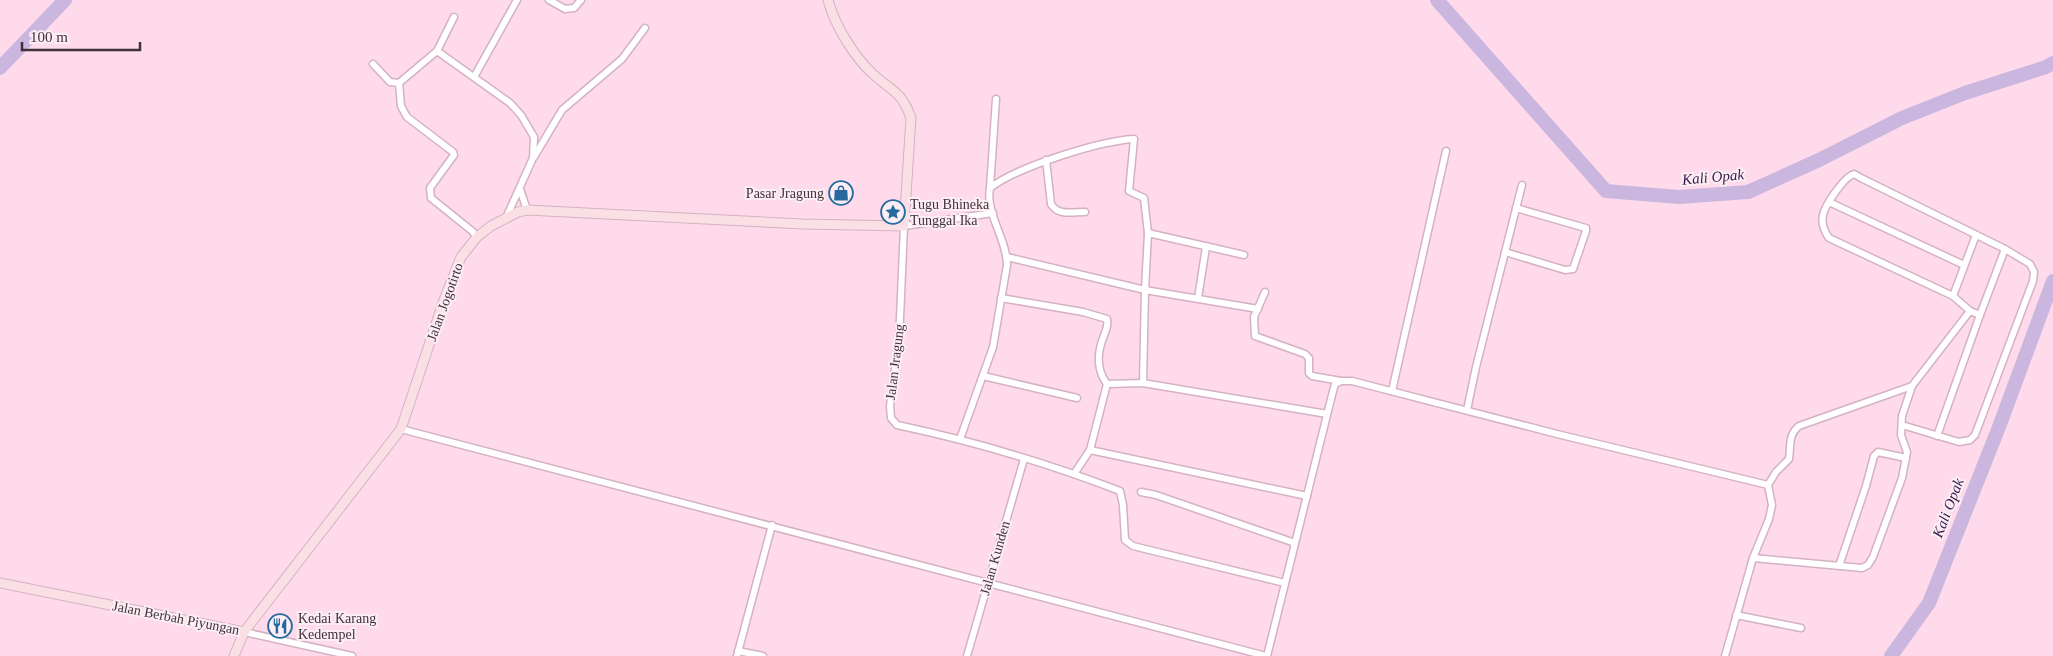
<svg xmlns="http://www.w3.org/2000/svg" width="2053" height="656" font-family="'Times New Roman',serif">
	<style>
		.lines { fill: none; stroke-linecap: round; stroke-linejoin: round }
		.river { stroke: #cab6df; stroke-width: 14 }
		.street-casing { stroke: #d4b2c3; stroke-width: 9 }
		.secondary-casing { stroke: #d4b2c3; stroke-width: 11 }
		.street { stroke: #fff; stroke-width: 6 }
		.secondary { stroke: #fae0e5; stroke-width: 9 }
		.labels { text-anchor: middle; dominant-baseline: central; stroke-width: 4; stroke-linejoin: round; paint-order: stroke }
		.poi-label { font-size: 14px; fill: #3f3238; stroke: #fdeef5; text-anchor: start }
		.street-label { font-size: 14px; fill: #3f3238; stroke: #fdeef5 }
		.water-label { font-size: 15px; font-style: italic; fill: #361b4d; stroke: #fdeef5 }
	</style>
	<rect width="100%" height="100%" fill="#fedaeb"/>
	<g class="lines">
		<g class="river">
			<path d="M1437,0L1606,191L1679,197L1748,192L1819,160L1902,118L1965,93L2046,67L2053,63"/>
			<path d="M0,68L65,0"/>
			<path d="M1891,656L1929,603L1999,427L2053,281"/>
		</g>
		<g class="street-casing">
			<g id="street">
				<path d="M549,0L565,9L574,8L581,0"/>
				<path d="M437,51L510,103L521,115L534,137L533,158L506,218"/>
				<path d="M373,64L390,82L399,83L437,51L454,17"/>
				<path d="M474,77L517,0"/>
				<path d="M399,83L401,106L407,117L453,152L454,155L430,188L431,198L472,231L477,237"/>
				<path d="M534,157L562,110L622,59L645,28"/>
				<path d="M1046,160L1051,204C1058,216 1072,212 1085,212"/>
				<path d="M990,188L996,99"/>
				<path d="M520,189L527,210"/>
				<path d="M1829,202L1964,265"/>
				<path d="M993,213L904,226L899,341L890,406L891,418L897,425C973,441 1047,463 1120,491L1123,505L1125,540L1133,546L1285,583"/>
				<path d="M1148,233L1244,255"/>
				<path d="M1505,252L1565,270L1573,269L1586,231V228L1582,227L1516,208"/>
				<path d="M1007,257L1145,290L1258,309"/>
				<path d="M1265,292L1254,317L1255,336L1305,354L1309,358V373L1312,376L1341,381"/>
				<path d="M1953,296L1976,235"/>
				<path d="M1001,298L1083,312L1107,319C1109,326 1105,332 1103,338C1097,354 1097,371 1107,384"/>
				<path d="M1198,298L1206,247"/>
				<path d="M983,376L1077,398"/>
				<path d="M1392,391L1446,151"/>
				<path d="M1467,410L1476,367L1522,185"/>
				<path d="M1902,425L1959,442L1970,440L1975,435L2033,281L2034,272L2030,264L2005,249L1861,178L1854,174C1844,177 1825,205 1823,215C1821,224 1824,231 1829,238L1953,296L1970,311"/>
				<path d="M401,429L1266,656"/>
				<path d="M1937,436L1980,315"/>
				<path d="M960,439L993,347L1007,265C1007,239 985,213 990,188C1017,167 1099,141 1134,139L1129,191L1144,198L1148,233L1145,290L1143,383"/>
				<path d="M1090,450L1307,496"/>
				<path d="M1074,474L1090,450L1107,384L1143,383L1327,414"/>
				<path d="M1141,492L1156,495L1295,543"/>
				<path d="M1753,558L1862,568L1868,565L1873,557L1902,478L1907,452L1901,435L1902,416L1912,386"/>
				<path d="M1839,566L1866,486L1874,456L1878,452L1906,458"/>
				<path d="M1736,615L1801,628"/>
				<path d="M244,632L352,656"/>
				<path d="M738,651L763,656"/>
				<path d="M737,656L772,525"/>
				<path d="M967,656L1024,459"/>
				<path d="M1267,656L1332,395L1335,384L1341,381H1352L1557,434L1768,485"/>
				<path d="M1725,656L1753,558L1769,519L1772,505L1768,485L1776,472L1789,459C1791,445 1788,435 1799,426L1912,386L1970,311L1980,315L2005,249"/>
			</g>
		</g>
		<g class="secondary-casing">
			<g id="secondary">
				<path d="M0,583L244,632"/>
				<path d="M234,656L244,632L401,429L445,297L461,257L477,237L491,226L518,212L527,210L803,224L904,226L911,118C902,92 893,92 874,75C854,57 835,26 828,0"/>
			</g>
		</g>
		<use href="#street" class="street"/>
		<use href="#secondary" class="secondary"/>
	</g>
	<defs>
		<g id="shop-ring" transform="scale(1.25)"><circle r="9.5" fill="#fdeef5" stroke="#26699e" stroke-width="1.5"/><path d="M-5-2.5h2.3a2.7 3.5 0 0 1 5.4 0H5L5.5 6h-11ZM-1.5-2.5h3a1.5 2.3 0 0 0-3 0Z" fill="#26699e"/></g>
		<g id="sight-ring" transform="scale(1.25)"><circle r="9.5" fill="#fdeef5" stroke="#26699e" stroke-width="1.5"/><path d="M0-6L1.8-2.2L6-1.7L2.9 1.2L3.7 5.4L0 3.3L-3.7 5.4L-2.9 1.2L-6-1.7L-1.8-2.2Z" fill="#26699e"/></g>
		<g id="restaurant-ring" transform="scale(1.25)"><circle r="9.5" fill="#fdeef5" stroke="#26699e" stroke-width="1.5"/><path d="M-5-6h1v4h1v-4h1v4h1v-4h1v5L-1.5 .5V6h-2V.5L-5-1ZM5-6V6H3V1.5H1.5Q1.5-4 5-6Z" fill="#26699e"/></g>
	</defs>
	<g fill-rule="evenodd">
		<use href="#shop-ring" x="841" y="193"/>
		<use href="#sight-ring" x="893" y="212"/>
		<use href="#restaurant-ring" x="280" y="626"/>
	</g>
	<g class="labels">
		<g class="poi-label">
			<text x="824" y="193" text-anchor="end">Pasar Jragung</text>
			<text x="910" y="204">Tugu Bhineka<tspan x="910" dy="16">Tunggal Ika</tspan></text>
			<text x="298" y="618">Kedai Karang<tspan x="298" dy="16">Kedempel</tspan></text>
		</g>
		<g class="street-label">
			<text transform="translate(445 302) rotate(-70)">Jalan Jogotirto</text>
			<text transform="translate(895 362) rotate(-83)">Jalan Jragung</text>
			<text transform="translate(995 558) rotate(-74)">Jalan Kunden</text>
			<text transform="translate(176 618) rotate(11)">Jalan Berbah Piyungan</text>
		</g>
		<g class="water-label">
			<text transform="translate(1713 177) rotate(-5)">Kali Opak</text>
			<text transform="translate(1948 508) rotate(-69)">Kali Opak</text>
		</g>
	</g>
	<path d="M22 42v8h118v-8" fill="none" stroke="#3f3238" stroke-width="2.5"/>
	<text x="30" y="42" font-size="15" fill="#3f3238" stroke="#fdeef5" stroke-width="4" paint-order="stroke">100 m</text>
</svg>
